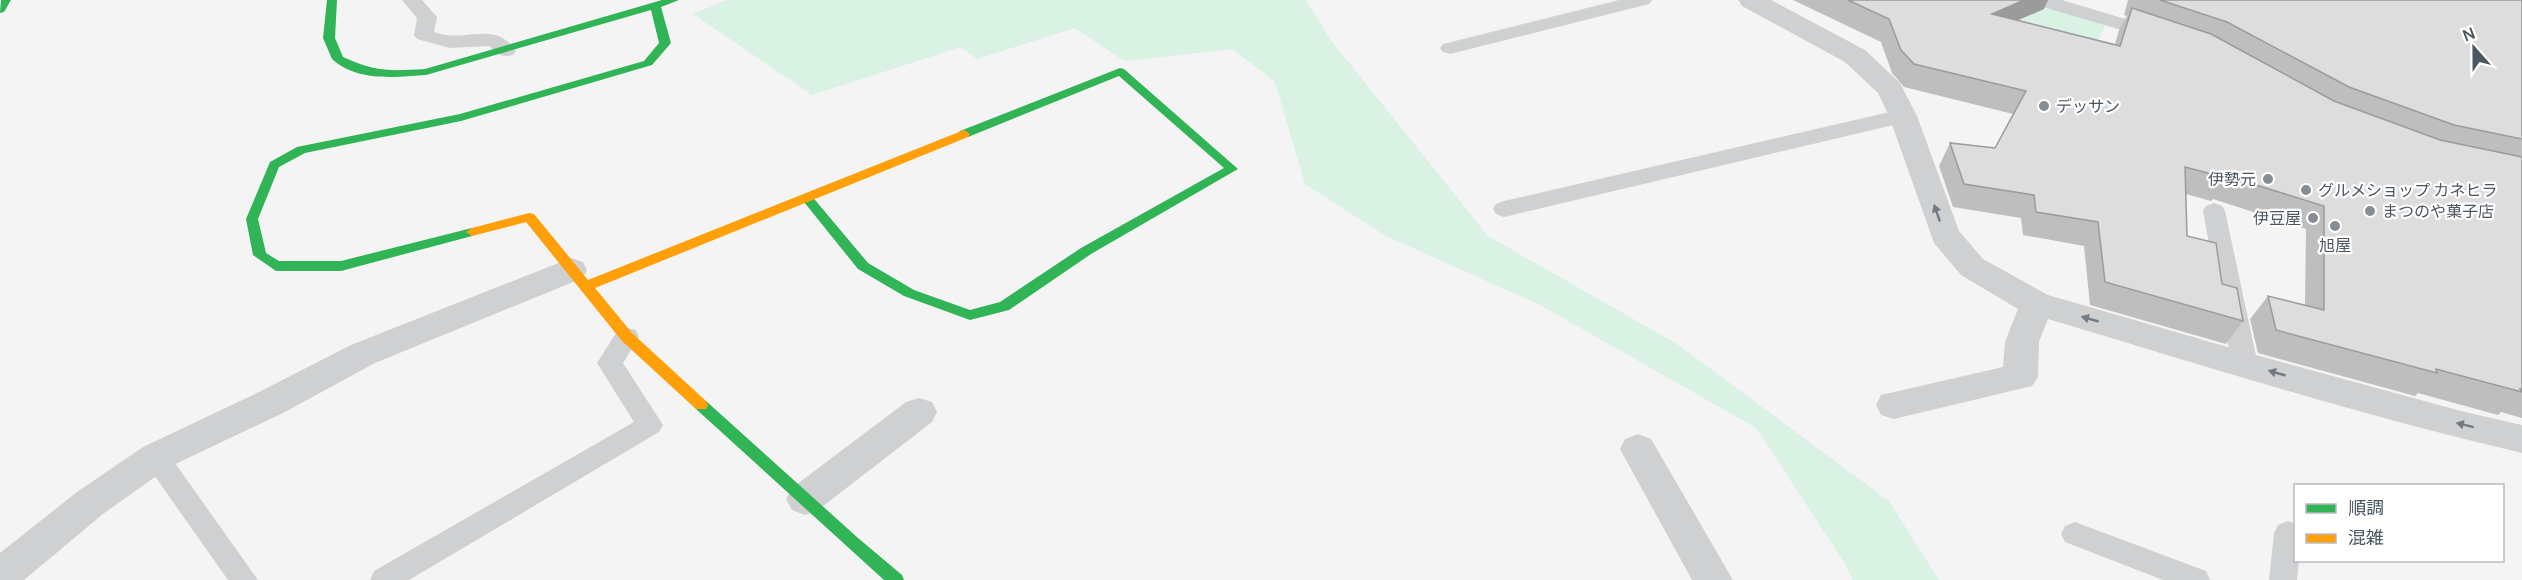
<svg xmlns="http://www.w3.org/2000/svg" width="2522" height="580" font-family="Manrope,'Noto Sans JP',sans-serif">
	<style>
		.green { fill: #d9f2e3 }
		.lines { fill: none; stroke-linecap: round; stroke-linejoin: round }
		.lane { fill: #ced0d2; fill-rule: evenodd }
		.street { fill: #ced0d2; fill-rule: evenodd }
		.fast { fill: #30b455; fill-rule: evenodd }
		.slow { fill: #ff9f0a; fill-rule: evenodd }
		.wall { fill: #bebebf }
		.shaded-wall { fill: #9b9b9b }
		.building { fill: #ddddde; stroke: #9b9b9b; stroke-width: 1.5 }
		.oneway { fill: #727b83 }
		.poi-dot { fill: #868d94; stroke: #fff; stroke-width: 2 }
		.labels { text-anchor: middle; dominant-baseline: central; stroke-width: 4.5; stroke-linejoin: round; paint-order: stroke }
		.poi-label { font-size: 16px; fill: #4a5661; stroke: #fff; text-anchor: start }
	</style>
	<rect width="100%" height="100%" fill="#f4f4f4"/>
	<g class="green">
		<path d="M727,0H1306L1330,39L1488,236L1677,344L1889,501L1939,580H1853L1844,562L1756,428L1540,305L1386,236L1305,184L1275,82L1233,49L1124,61L1075,28L977,59L961,47L812,95L693,14Z"/>
		<path d="M2021,0L2106,23L2098,42L1984,16Z"/>
	</g>
	<g class="lines">
		<g class="lane">
			<path d="M402,0H422L437,17L434,32C467,44 494,19 516,51L513,55C501,58 497,53 489,46L450,48L417,39L414,35L417,18Z"/>
			<path d="M1619,0H1652L1649,4L1450,54L1443,52L1440,48L1443,44Z"/>
			<path d="M2030,0H2062L2159,29L2162,33L2159,37H2145L2033,4Z"/>
			<path d="M1903,109L1910,111L1914,116L1910,121L1504,217L1496,214L1493,209L1496,204L1504,201Z"/>
			<path d="M2214,203L2222,206L2225,211L2258,365L2254,372L2245,375L2236,372L2232,365L2203,211L2206,206Z"/>
			<path d="M627,328L636,330L639,337L623,363L663,425L659,432L409,580H370L374,571L634,422L597,363L618,330Z"/>
			<path d="M156,446L165,449L258,580H228L147,465L143,457L147,449Z"/>
			<path d="M2288,521L2296,524V560H2299L2297,580H2269L2274,533L2278,525Z"/>
			<path d="M2075,522L2206,571L2210,580H2163L2065,542L2061,534L2065,526Z"/>
		</g>
		<g class="street">
			<path d="M1738,0H1771L1865,50L1900,83L1917,116L1959,231L1983,259L2048,295L2245,352L2461,411L2522,425V453C2362,416 2205,366 2048,319L2039,342L2038,377L2032,386L1894,419L1881,415L1876,405L1881,395L2003,367L2005,342L2018,309L1961,275L1934,243L1889,116L1878,93L1845,62L1742,6Z"/>
			<path d="M571,258L583,262L587,270L583,278L375,363L283,413L169,467L103,514L24,580H0V553L77,492L143,447L257,393L351,345Z"/>
			<path d="M919,398L932,402L937,412L932,422L818,510L805,515L792,510L786,499L792,488L906,402Z"/>
			<path d="M1638,434L1651,439L1733,580H1692L1620,449L1625,439Z"/>
		</g>
		<g class="fast">
			<path d="M1,0H11L4,12L0,13Z"/>
			<path d="M327,0H337L335,38L343,57C376,72 389,71 425,69L662,0H679L661,7L671,43L652,65L461,121L305,153L279,167L258,219L266,253L279,261H341L472,228L478,232L472,236L341,271H276L253,255L246,219L270,162L297,147L460,114L644,61L659,43L651,10L426,75C395,77 357,82 332,59L323,38Z"/>
			<path d="M1120,68L1124,69L1238,169L1091,254L1009,310L970,320L904,296L858,269L800,197L806,193L810,194L868,263L914,290L970,310L1000,302L1081,248L1224,168L1119,76L968,137H960L958,134L960,131Z"/>
			<path d="M701,399L706,401L858,538L902,575L904,580H884L696,409L694,405L696,401Z"/>
		</g>
		<path class="slow" d="M964,130L970,134L968,137L595,288L632,333L706,401L708,405L706,409H696L622,341L526,222L472,236L466,232L472,228L529,213L534,214L588,280Z"/>
	</g>
	<path class="wall" d="M1793,0H2048L2044,9L2018,20L2115,44L2119,30L2127,16L2124,15L2128,0H2522V418L2501,412L2498,415L2418,393L2415,396L2258,353L2250,319L2268,296L2305,305L2306,229L2213,199L2211,201L2186,194L2187,236L2222,284L2243,321L2226,344L2090,305L2084,246L2023,235L2021,218L1953,207L1939,166L1950,143L1995,148L2013,114L1904,87L1892,73L1881,42Z"/>
	<path class="shaded-wall" d="M2024,0H2048L2044,9L1981,36L1992,14Z"/>
	<g class="building">
		<path d="M1848,0H2024L1992,14L2120,46L2132,8L2211,34L2334,101L2440,140L2522,157V389H2520L2522,392L2436,369L2437,373L2276,330L2268,296L2324,310V206L2227,176V178L2185,167L2187,236L2216,243L2222,284L2237,288L2243,321L2105,282L2098,222L2036,212L2034,195L1964,184L1950,143L1995,148L2026,91L1914,64L1901,50L1889,19Z"/>
		<path d="M2160,0H2522V139L2454,125L2349,87L2227,22Z"/>
	</g>
	<defs><path id="oneway-solid" d="M-6-.8H1V-3.2L6.5 0L1 3.2V.8H-6Z" transform="scale(1.5)"/></defs>
	<g class="oneway">
		<use href="#oneway-solid" transform="translate(1937 213) rotate(-109)"/>
		<use href="#oneway-solid" transform="translate(2090 319) rotate(-164)"/>
		<use href="#oneway-solid" transform="translate(2277 373) rotate(-164)"/>
		<use href="#oneway-solid" transform="translate(2465 425) rotate(-166)"/>
	</g>
	<g class="poi-dot">
		<circle cx="2044" cy="106" r="6"/>
		<circle cx="2268" cy="179" r="6"/>
		<circle cx="2306" cy="190" r="6"/>
		<circle cx="2370" cy="211" r="6"/>
		<circle cx="2313" cy="218" r="6"/>
		<circle cx="2335" cy="226" r="6"/>
	</g>
	<g class="labels">
		<g class="poi-label">
			<text x="2056" y="106">デッサン</text>
			<text x="2256" y="179" text-anchor="end">伊勢元</text>
			<text x="2318" y="190">グルメショップ カネヒラ</text>
			<text x="2382" y="211">まつのや菓子店</text>
			<text x="2301" y="218" text-anchor="end">伊豆屋</text>
			<text x="2335" y="245" text-anchor="middle">旭屋</text>
		</g>
	</g>
	<rect x="2294" y="484" width="210" height="78" fill="#ffffff" stroke="#b7bbc0" stroke-width="1.5"/>
	<rect x="2306" y="504" width="30" height="9" fill="#30b455" stroke="#b7bbc0" stroke-width="1.5"/>
	<text x="2348" y="514" font-size="18" fill="#4a5661">順調</text>
	<rect x="2306" y="534" width="30" height="9" fill="#ff9f0a" stroke="#b7bbc0" stroke-width="1.5"/>
	<text x="2348" y="544" font-size="18" fill="#4a5661">混雑</text>
	<g transform="translate(2474 48) rotate(339)" stroke="#ffffff" stroke-width="4.5" paint-order="stroke">
	<path d="M0-4.5L10 22L0 15L-10 22Z" fill="#4a5661"/>
	<text y="-9" font-size="16" font-weight="bold" text-anchor="middle" fill="#4a5661">N</text>
	</g>
</svg>
